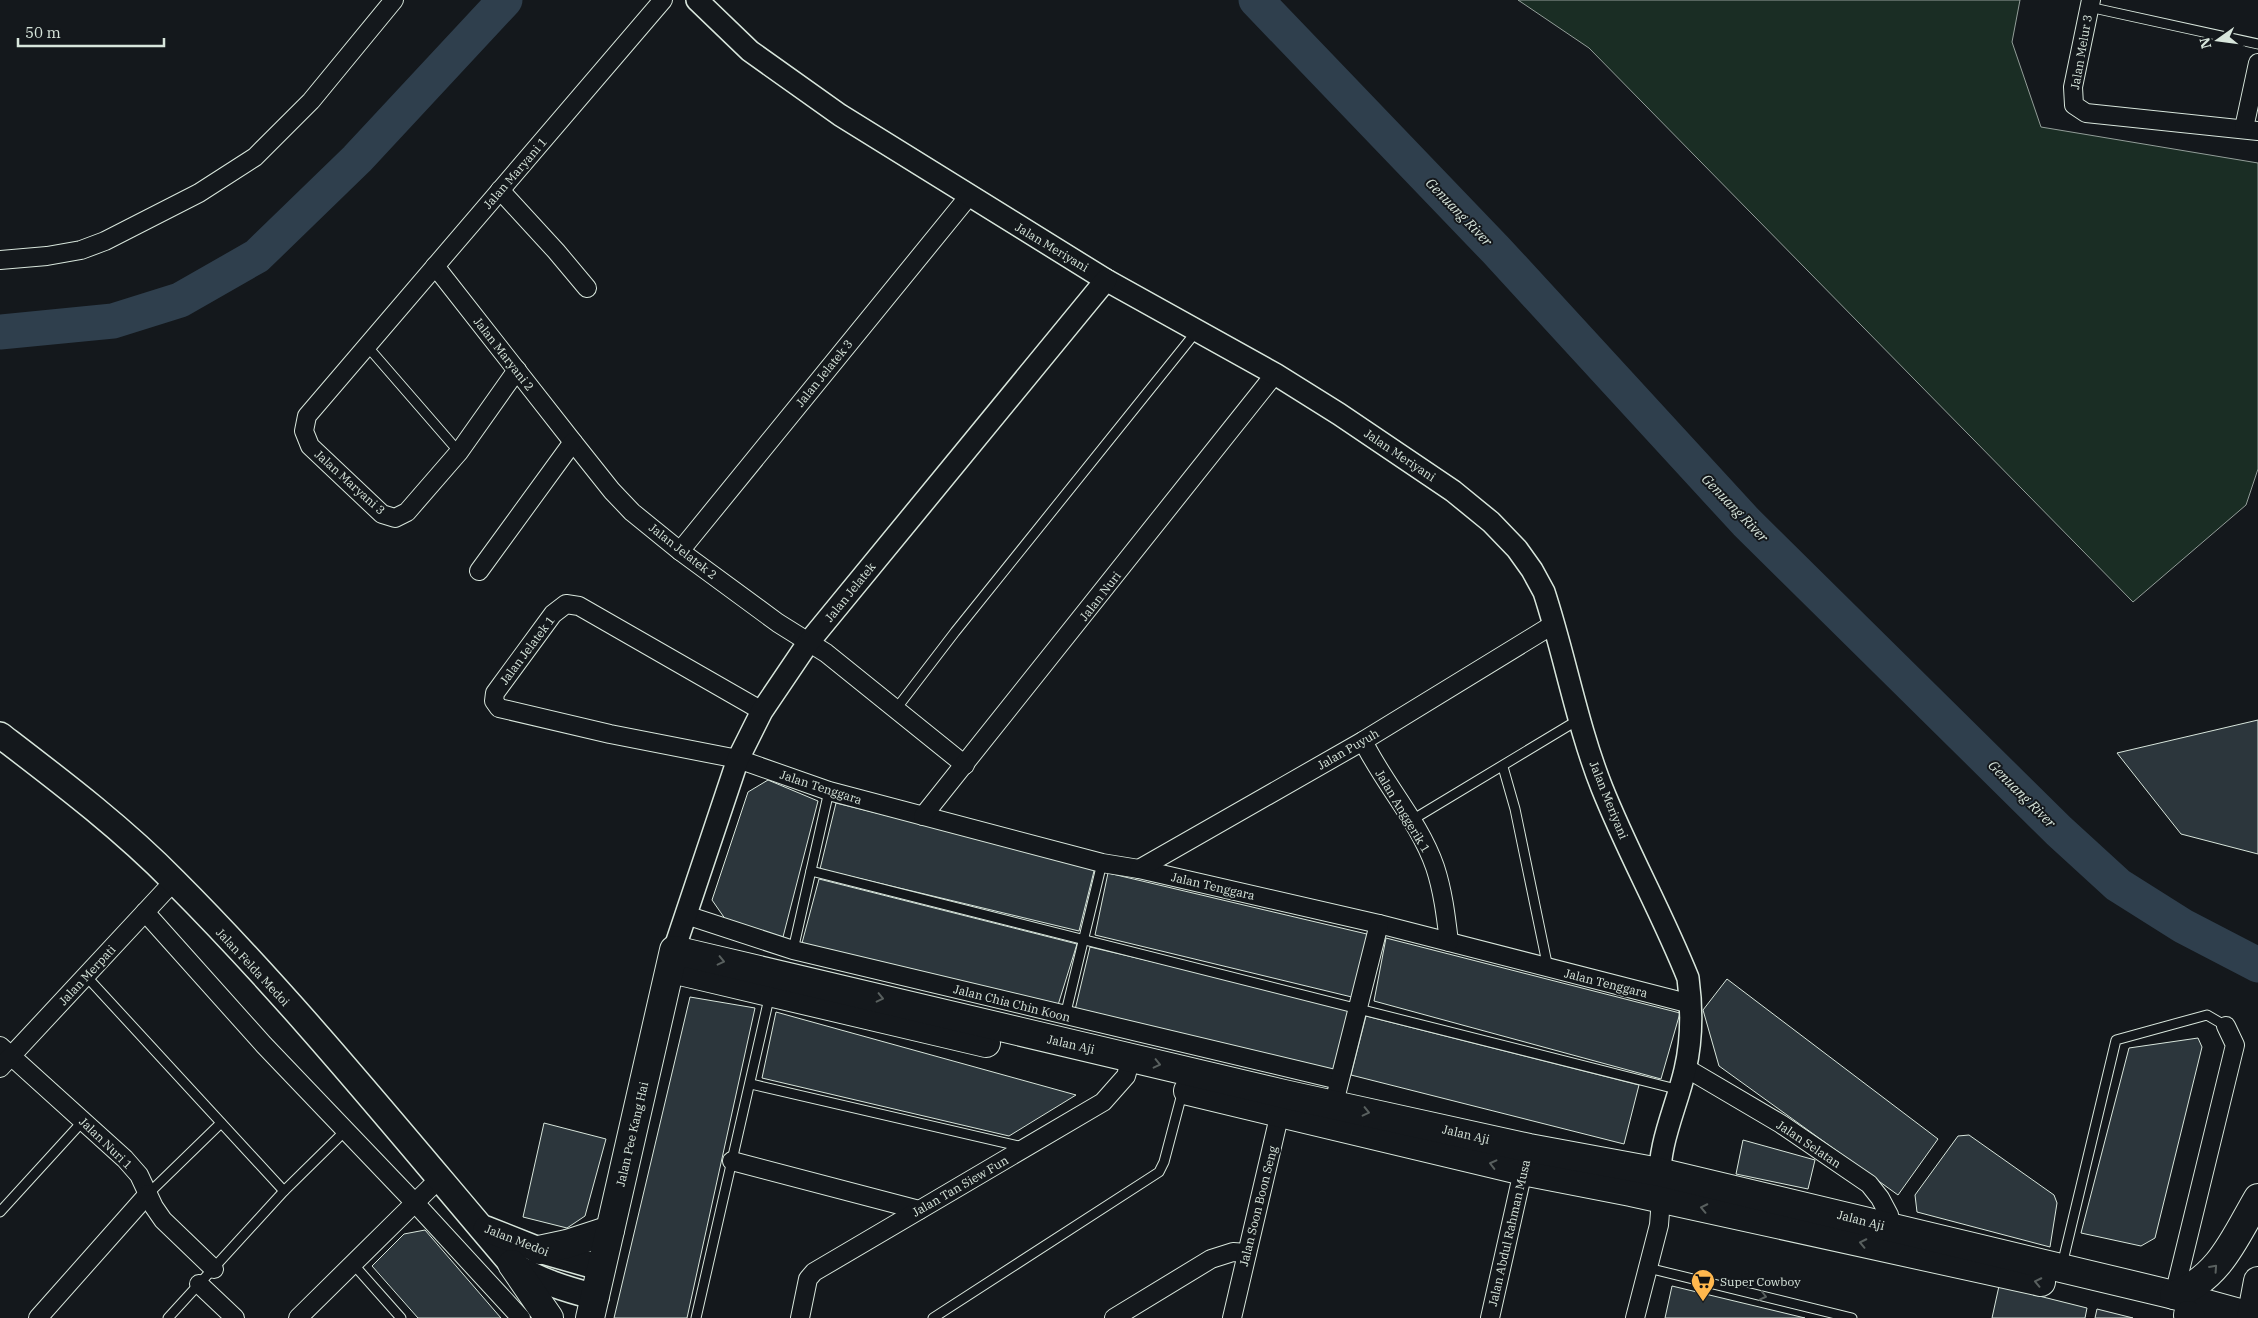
<svg xmlns="http://www.w3.org/2000/svg" width="2258" height="1318" font-family="'IBM Plex Serif',serif">
	<style>
		.green { fill: #1a2d24; stroke: #939e99 }
		.lines { fill: none; stroke-linecap: round; stroke-linejoin: round }
		.river { stroke: #2f3f4d; stroke-width: 35 }
		.building { fill: #2c363c; stroke: #d8e6dc }
		.service-casing { stroke: #d8e6dc; stroke-width: 11 }
		.minor-casing { stroke: #d8e6dc; stroke-width: 20 }
		.tertiary-casing { stroke: #d8e6dc; stroke-width: 24 }
		.secondary-casing { stroke: #d8e6dc; stroke-width: 28 }
		.primary-casing { stroke: #d8e6dc; stroke-width: 30 }
		.trunk-casing { stroke: #d8e6dc; stroke-width: 30 }
		.service { stroke: #14181c; stroke-width: 9 }
		.minor { stroke: #14181c; stroke-width: 18 }
		.tertiary { stroke: #14181c; stroke-width: 21 }
		.secondary { stroke: #14181c; stroke-width: 25 }
		.primary { stroke: #14181c; stroke-width: 28 }
		.trunk { stroke: #14181c; stroke-width: 28 }
		.oneway { stroke: #59605f }
		.labels { text-anchor: middle; dominant-baseline: central; stroke-width: 4; stroke-linejoin: round; paint-order: stroke }
		.street-label { font-size: 12px; fill: #d8e6dc; stroke: #14181c }
		.poi-label { font-size: 12px; fill: #d8e6dc; stroke: #14181c; text-anchor: start }
		.water-label { font-size: 14px; font-style: italic; fill: #d8e6dc; stroke: #14181c }
	</style>
	<rect width="100%" height="100%" fill="#14181c"/>
	<path class="green" d="M1518,0H2020L2012,42L2041,127L2258,163V469L2246,505L2133,602L1589,48Z"/>
	<g class="lines">
		<g class="river">
			<path d="M1256,0L1496,250L1746,522L2059,831L2118,885L2183,926L2258,965"/>
			<path d="M0,332L113,321L180,300L257,256L357,159L505,0"/>
		</g>
	</g>
	<g class="building">
		<path d="M2258,720V854L2181,834L2117,753Z"/>
		<path d="M768,780L818,801L783,937L728,923L712,900L748,792Z"/>
		<path d="M836,803L1095,867L1079,931L820,869Z"/>
		<path d="M1108,873L1371,935L1356,998L1095,935Z"/>
		<path d="M819,879L1077,944L1058,1005L802,943Z"/>
		<path d="M1386,938L1680,1013L1661,1079L1374,1001Z"/>
		<path d="M1090,947L1354,1009L1337,1073L1075,1010Z"/>
		<path d="M1727,979L1938,1139L1898,1195L1719,1066L1703,1010Z"/>
		<path d="M690,997L755,1008L687,1318H614Z"/>
		<path d="M776,1012L1076,1095L1009,1136L762,1078Z"/>
		<path d="M1366,1016L1639,1085L1624,1144L1351,1075Z"/>
		<path d="M2198,1038L2202,1047L2155,1238L2141,1246L2081,1233L2129,1048Z"/>
		<path d="M544,1123L606,1139L585,1216L567,1228L523,1217Z"/>
		<path d="M1969,1135L2054,1195L2057,1203L2050,1247L1917,1212L1915,1195L1958,1136Z"/>
		<path d="M1743,1140L1815,1160L1808,1189L1736,1174Z"/>
		<path d="M425,1230L501,1318H418L372,1266L404,1234Z"/>
		<path d="M1672,1286L1805,1318H1665Z"/>
		<path d="M1999,1286L2087,1308L2085,1318H1992Z"/>
		<path d="M2097,1309L2133,1318H2095Z"/>
	</g>
	<g class="lines">
		<g class="service-casing">
			<g id="service">
				<path d="M2089,7L2258,44"/>
				<path d="M367,346L459,452"/>
				<path d="M896,709L955,632L1196,332"/>
				<path d="M1503,767L1515,809L1548,968"/>
				<path d="M1412,820L1578,720"/>
				<path d="M811,871L1680,1090"/>
				<path d="M793,950L829,791"/>
				<path d="M86,976L284,1191"/>
				<path d="M1065,1016L1102,863"/>
				<path d="M751,1084L1023,1147"/>
				<path d="M148,1194L221,1123"/>
				<path d="M0,1212L83,1121"/>
				<path d="M354,1265L401,1318"/>
				<path d="M2062,1265L2116,1040L2207,1015L2226,1026"/>
				<path d="M1648,1268L1852,1318"/>
				<path d="M168,1318L284,1191L346,1130"/>
				<path d="M696,1318L770,994"/>
				<path d="M933,1318L1159,1172L1164,1162L1183,1090"/>
			</g>
		</g>
		<g class="minor-casing">
			<g id="minor">
				<path d="M2091,0L2073,87L2074,105L2086,113L2258,131"/>
				<path d="M2244,128L2258,63"/>
				<path d="M500,190L556,251L587,288"/>
				<path d="M0,260L47,256L81,250L105,241L199,193L255,157L311,101L394,0"/>
				<path d="M435,266L573,442L612,491L632,512L680,551L778,623L826,653L965,765"/>
				<path d="M517,370L459,452L407,512L395,518L382,514L310,446L304,431L307,416L663,0"/>
				<path d="M680,551L969,196"/>
				<path d="M479,571L573,442"/>
				<path d="M762,711L579,606L566,604L553,614L495,693L494,701L499,708L610,734L738,759L829,791L1102,863L1139,869L1379,924L1691,1004"/>
				<path d="M1363,741C1384,784 1419,821 1435,867C1443,891 1446,917 1449,942"/>
				<path d="M923,816L1275,374"/>
				<path d="M1139,869L1363,741L1554,624"/>
				<path d="M145,912L264,1045L416,1204L521,1318"/>
				<path d="M686,915L793,950L1339,1080"/>
				<path d="M0,1046L125,1159L139,1175L154,1207L163,1220L214,1269"/>
				<path d="M0,1068L174,881"/>
				<path d="M1686,1068L1781,1124L1869,1184L1880,1198L1889,1215L1892,1234"/>
				<path d="M1337,1091L1379,924"/>
				<path d="M732,1161L919,1210"/>
				<path d="M199,1284L235,1318"/>
				<path d="M2174,1295L2235,1045L2226,1026"/>
				<path d="M38,1318L148,1194"/>
				<path d="M298,1318L440,1178"/>
				<path d="M800,1318L808,1279L814,1272L1103,1102L1126,1076L1131,1058"/>
				<path d="M1114,1318L1211,1259L1233,1252L1247,1253"/>
				<path d="M1232,1318L1282,1104"/>
				<path d="M1490,1318L1525,1162"/>
				<path d="M1635,1318L1659,1225L1661,1199"/>
			</g>
		</g>
		<g class="tertiary-casing">
			<g id="tertiary">
				<path d="M697,0L750,51L840,115L1106,280L1275,374L1339,414L1453,491L1491,522L1517,549L1532,570L1544,592C1565,656 1577,725 1602,788C1628,853 1662,913 1688,978C1692,1008 1692,1040 1685,1070C1676,1109 1657,1145 1660,1186"/>
				<path d="M674,950L738,759L762,711L808,643L1106,280"/>
			</g>
		</g>
		<g class="secondary-casing">
			<g id="secondary">
				<path d="M0,735C60,781 121,827 174,881C294,1001 402,1135 512,1264C539,1281 565,1289 596,1297"/>
				<path d="M486,1229L539,1250L602,1268"/>
			</g>
		</g>
		<g class="primary-casing">
			<g id="primary">
				<path d="M680,971L986,1043"/>
				<path d="M1188,1091L1523,1171L1631,1192L2041,1282"/>
				<path d="M539,1250L567,1244L610,1230"/>
				<path d="M512,1264L549,1318"/>
				<path d="M590,1318L674,950L1284,1094L1529,1148L1659,1172L2174,1295L2258,1318"/>
			</g>
		</g>
		<g class="trunk-casing">
			<g id="trunk">
				<path d="M2174,1295C2220,1278 2235,1237 2258,1198"/>
				<path d="M2188,1315L2191,1318"/>
				<path d="M2251,1318L2258,1281"/>
			</g>
		</g>
		<use href="#service" class="service"/>
		<use href="#minor" class="minor"/>
		<use href="#tertiary" class="tertiary"/>
		<use href="#secondary" class="secondary"/>
		<use href="#primary" class="primary"/>
		<use href="#trunk" class="trunk"/>
	</g>
	<defs><path id="oneway-chevron" d="M-2-3.5L2.5 0L-2 3.5" fill="none" stroke-width="1.6" stroke-linecap="round" stroke-linejoin="round" transform="scale(1.25)"/></defs>
	<g class="oneway">
		<use href="#oneway-chevron" transform="translate(721 961) rotate(13)"/>
		<use href="#oneway-chevron" transform="translate(880 998) rotate(13)"/>
		<use href="#oneway-chevron" transform="translate(1157 1064) rotate(13)"/>
		<use href="#oneway-chevron" transform="translate(1366 1112) rotate(13)"/>
		<use href="#oneway-chevron" transform="translate(1493 1164) rotate(-166)"/>
		<use href="#oneway-chevron" transform="translate(1704 1208) rotate(-168)"/>
		<use href="#oneway-chevron" transform="translate(1863 1243) rotate(-168)"/>
		<use href="#oneway-chevron" transform="translate(2214 1268) rotate(-48)"/>
		<use href="#oneway-chevron" transform="translate(2038 1282) rotate(-168)"/>
		<use href="#oneway-chevron" transform="translate(1763 1296) rotate(14)"/>
	</g>
	<defs>
		<g id="supermarket-pin" transform="scale(1.25)"><path d="M0 17L-7.5 6A9.5 9.5 0 1 1 7.5 6Z" fill="#ffb74d" stroke="#14181c"/><path d="M-6-5.5h2.5l.6 2H6L4.5 2H-2.5L-4.4-4H-6ZM-1.5 3.2a1.3 1.3 0 1 0 .1 0ZM3 3.2a1.3 1.3 0 1 0 .1 0Z" fill="#111"/></g>
	</defs>
	<g fill-rule="evenodd">
		<use href="#supermarket-pin" x="1703" y="1281"/>
	</g>
	<g class="labels">
		<g class="street-label">
			<text transform="translate(2081 52) rotate(-80)">Jalan Melur 3</text>
			<text transform="translate(515 173) rotate(-49)">Jalan Maryani 1</text>
			<text transform="translate(1052 247) rotate(31)">Jalan Meriyani</text>
			<text transform="translate(504 354) rotate(52)">Jalan Maryani 2</text>
			<text transform="translate(824 373) rotate(-51)">Jalan Jelatek 3</text>
			<text transform="translate(1400 455) rotate(34)">Jalan Meriyani</text>
			<text transform="translate(350 482) rotate(42)">Jalan Maryani 3</text>
			<text transform="translate(683 551) rotate(38)">Jalan Jelatek 2</text>
			<text transform="translate(850 592) rotate(-51)">Jalan Jelatek</text>
			<text transform="translate(1100 596) rotate(-52)">Jalan Nuri</text>
			<text transform="translate(527 650) rotate(-53)">Jalan Jelatek 1</text>
			<text transform="translate(1348 749) rotate(-30)">Jalan Puyuh</text>
			<text transform="translate(821 787) rotate(18)">Jalan Tenggara</text>
			<text transform="translate(1609 800) rotate(68)">Jalan Meriyani</text>
			<text transform="translate(1403 811) rotate(59)">Jalan Anggerik 1</text>
			<text transform="translate(1213 886) rotate(13)">Jalan Tenggara</text>
			<text transform="translate(253 967) rotate(47)">Jalan Felda Medoi</text>
			<text transform="translate(87 975) rotate(-47)">Jalan Merpati</text>
			<text transform="translate(1606 983) rotate(14)">Jalan Tenggara</text>
			<text transform="translate(1012 1003) rotate(14)">Jalan Chia Chin Koon</text>
			<text transform="translate(1071 1044) rotate(13)">Jalan Aji</text>
			<text transform="translate(632 1134) rotate(-77)">Jalan Pee Kang Hai</text>
			<text transform="translate(1466 1134) rotate(13)">Jalan Aji</text>
			<text transform="translate(106 1143) rotate(44)">Jalan Nuri 1</text>
			<text transform="translate(1809 1144) rotate(34)">Jalan Selatan</text>
			<text transform="translate(960 1186) rotate(-30)">Jalan Tan Siew Fun</text>
			<text transform="translate(1258 1206) rotate(-76)">Jalan Soon Boon Seng</text>
			<text transform="translate(1861 1220) rotate(14)">Jalan Aji</text>
			<text transform="translate(1509 1233) rotate(-77)">Jalan Abdul Rahman Musa</text>
			<text transform="translate(517 1240) rotate(21)">Jalan Medoi</text>
		</g>
		<g class="poi-label">
			<text x="1720" y="1281">Super Cowboy</text>
		</g>
		<g class="water-label">
			<text transform="translate(1459 212) rotate(46)">Genuang River</text>
			<text transform="translate(1735 508) rotate(46)">Genuang River</text>
			<text transform="translate(2022 794) rotate(45)">Genuang River</text>
		</g>
	</g>
	<g transform="translate(2218 40) rotate(256)" stroke="#14181c" stroke-width="4" paint-order="stroke">
	<path d="M0-4L9 19L0 12L-9 19Z" fill="#d8e6dc"/>
	<text y="-8" font-size="14" font-weight="bold" text-anchor="middle" fill="#d8e6dc">N</text>
	</g>
	<path d="M18 38v8h146v-8" fill="none" stroke="#d8e6dc" stroke-width="2.5"/>
	<text x="25" y="38" font-size="15" fill="#d8e6dc" stroke="#14181c" stroke-width="4" paint-order="stroke">50 m</text>
</svg>
